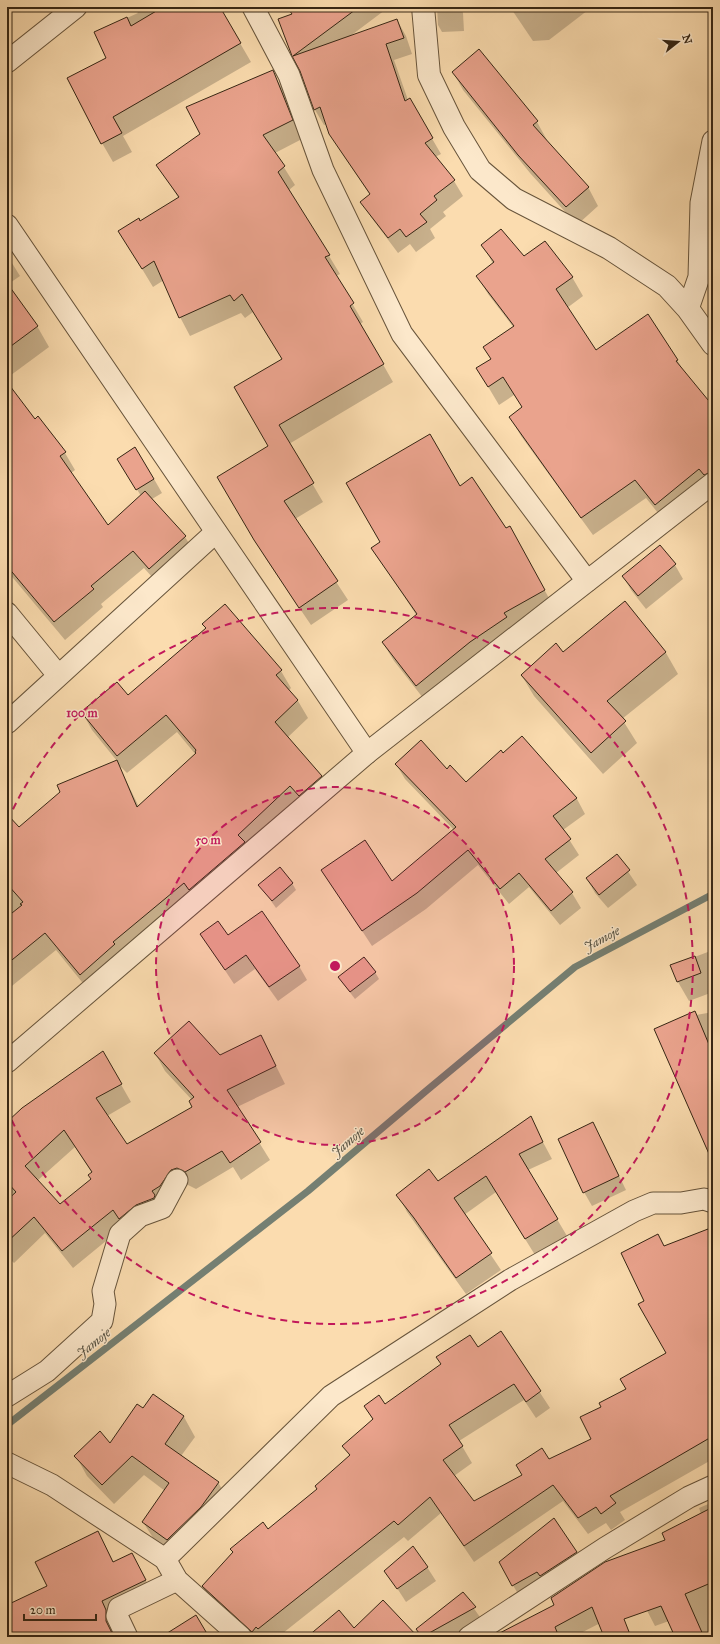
<svg xmlns="http://www.w3.org/2000/svg" width="720" height="1644" font-family="'IM FELL Great Primer',serif">
	<style>
		.shadow { fill: #0003; fill-rule: evenodd }
		.lines { fill: none; stroke-linecap: round; stroke-linejoin: round }
		.stream { stroke: #757f72; stroke-width: 7 }
		.building { fill: #eaa38d; stroke: #362614; fill-rule: evenodd }
		.minor-casing { stroke: #67543b; stroke-width: 23 }
		.tertiary-casing { stroke: #67543b; stroke-width: 24 }
		.minor { stroke: #fce8cb; stroke-width: 21 }
		.tertiary { stroke: #fce8cb; stroke-width: 22 }
		.ring { fill: none; stroke: #c2185b; stroke-width: 2; stroke-dasharray: 7 5 }
		.labels { text-anchor: middle; dominant-baseline: central; stroke-width: 3; stroke-linejoin: round; paint-order: stroke }
		.water-label { font-size: 13px; font-style: italic; fill: #565243; stroke: #fce8cb }
		.centre { fill: #c2185b; stroke: #fce8cb; stroke-width: 2 }
		.ring-label { font-size: 12px; text-anchor: middle; font-weight: bold; fill: #c2185b; stroke: #fce8cb; stroke-width: 3; stroke-linejoin: round; paint-order: stroke }
	</style>
	<rect width="100%" height="100%" fill="#fbdcaf"/>
	<filter id="stains"><feTurbulence type="fractalNoise" baseFrequency=".005" numOctaves="4"/><feColorMatrix values="0 0 0 0 .2 0 0 0 0 .09 0 0 0 0 .02 0 0 0 .5 -.17"/></filter>
	<radialGradient id="worn" r=".72"><stop offset=".6" stop-color="#630" stop-opacity="0"/><stop offset="1" stop-color="#630" stop-opacity=".3"/></radialGradient>
	<g class="shadow">
		<path d="M134,7H219L251,62L123,136L132,152L113,162L102,143L108,58L96,32L138,13Z"/>
		<path d="M287,7H389L349,37L397,20L406,36L412,54L394,60L408,100L409,99L441,154L435,157L454,181L463,196L443,212L446,216L430,229L435,238L416,252L410,244L398,253L371,217L362,202L370,195L340,150L327,124L324,125L315,110L301,70L293,55L292,14Z"/>
		<path d="M437,7H460L463,13L464,31L442,32L438,25Z"/>
		<path d="M510,7H592L549,40L533,41Z"/>
		<path d="M708,7H713V12Z"/>
		<path d="M272,71L283,90L302,139L275,153L295,185L289,190L340,274L336,276L363,322L360,324L393,382L289,444L323,502L295,519L348,600L311,625L266,559L218,478L270,447L283,360L253,312L245,318L241,313L190,336L180,317L164,280L153,287L130,249L140,222L179,199L158,165L202,134Z"/>
		<path d="M453,72L537,122L547,140L546,141L588,187L598,206L577,225L530,173L463,90Z"/>
		<path d="M483,245L524,258L572,277L583,296L567,308L595,351L677,360L685,373L713,407V490L666,523L646,498L593,535L521,436L510,417L523,408L514,395L499,405L477,368L491,359L514,328L488,294L477,276L493,264Z"/>
		<path d="M7,255L20,276L7,285Z"/>
		<path d="M7,293L37,326L49,347L7,378Z"/>
		<path d="M7,384L34,420L65,453L75,470L71,473L108,526L141,496L127,473L154,479L162,493L152,499L185,537L196,554L160,586L144,568L101,604L103,607L65,640L8,572L7,573Z"/>
		<path d="M459,487L520,546L555,609L427,703L394,661L383,643L417,616L372,548Z"/>
		<path d="M660,547L675,565L683,579L646,609L631,590L623,576Z"/>
		<path d="M625,603L666,653L678,674L622,719L637,743L603,774L534,696L522,676L563,653Z"/>
		<path d="M203,624L281,671L291,688L288,691L298,701L308,718L287,738L321,776L331,794L90,992L56,950L7,990V816L18,829L61,792L58,785L117,761L92,730L82,712L128,697L206,629ZM177,732L196,755L139,807L118,764L127,773Z"/>
		<path d="M522,738L577,799L585,814L563,830L579,855L556,873L572,893L581,908L560,925L529,887L509,904L478,865L426,909L372,946L322,870L392,883L454,830L405,779L396,764L447,770L466,784Z"/>
		<path d="M617,855L637,885L608,908L595,893L587,879Z"/>
		<path d="M292,883L296,890L276,908L260,885Z"/>
		<path d="M201,934L228,937L299,966L307,980L278,1001L255,969L234,984Z"/>
		<path d="M713,950V992L689,1001L678,982L671,966Z"/>
		<path d="M375,972L379,979L355,999L339,978Z"/>
		<path d="M713,1012V1154L696,1015Z"/>
		<path d="M261,1036L285,1084L237,1107L270,1160L241,1180L233,1167L196,1189L188,1185L181,1187L123,1227L73,1268L45,1233L14,1263L7,1256V1201L14,1195L7,1187V1123L103,1053L131,1102L107,1116L127,1145L193,1107L192,1100L165,1071L155,1053L220,1057ZM75,1147L92,1173V1179L60,1205L37,1181Z"/>
		<path d="M530,1118L552,1159L528,1170L567,1236L535,1255L496,1192L464,1215L501,1270L466,1294L407,1212L398,1195L438,1183Z"/>
		<path d="M593,1123L626,1190L592,1206L584,1192Z"/>
		<path d="M501,1333L550,1408L536,1418L524,1400L459,1441L472,1463L454,1476L474,1502L549,1460L592,1440L713,1370V1459L620,1512L625,1520L611,1530L606,1523L588,1534L563,1501L474,1562L441,1513L408,1541L404,1537L278,1637H250L212,1602L203,1586L318,1490L350,1457L344,1446L373,1420L365,1407L385,1406Z"/>
		<path d="M154,1395L184,1417L195,1437L181,1456L218,1482L229,1502L179,1559L155,1541L143,1522L165,1491L144,1475L114,1504L87,1476L76,1456L110,1444L143,1409Z"/>
		<path d="M713,1502V1637H676L669,1621L655,1626L640,1597L614,1616L573,1637H496L556,1606L667,1540L701,1514L699,1508Z"/>
		<path d="M98,1532L114,1563L132,1554L154,1596L111,1618L115,1627V1637H7V1592L13,1604L48,1587Z"/>
		<path d="M576,1553L583,1566L521,1599L500,1563Z"/>
		<path d="M427,1567L436,1581L406,1602L386,1571Z"/>
		<path d="M463,1593L482,1620L452,1637H422L418,1629Z"/>
	</g>
	<g class="lines">
		<path class="stream" d="M7,1425L308,1191L426,1091L575,967L713,894"/>
	</g>
	<g class="building">
		<path d="M163,7H220L241,43L113,117L122,133L101,144L67,78L106,58L94,32L127,17L131,26Z"/>
		<path d="M287,7H359L293,56L397,19L404,38L386,44L405,101L410,98L433,138L425,143L455,180L434,196L437,200L420,214L427,222L406,237L400,229L388,238L360,202L370,194L329,134L320,107L314,110L300,71L292,56L278,19L292,14Z"/>
		<path d="M479,49L538,121L533,125L589,187L566,207L518,155L452,72Z"/>
		<path d="M273,70L293,120L263,135L285,166L278,172L330,255L325,257L354,303L350,306L384,364L279,425L314,483L284,501L338,581L299,608L254,540L217,477L268,446L234,387L282,359L242,294L234,301L230,295L179,318L154,261L142,269L118,231L139,218L140,221L179,197L156,165L200,134L186,107Z"/>
		<path d="M501,229L524,256L545,241L573,277L556,289L596,350L648,314L678,360L676,361L713,406V471L704,475L699,469L655,505L635,480L581,518L509,417L522,407L503,377L488,387L476,368L491,359L483,347L514,326L476,276L494,262L481,245Z"/>
		<path d="M7,283L38,326L7,349Z"/>
		<path d="M7,382L35,419L38,416L66,452L60,456L108,525L145,491L186,536L149,569L133,551L91,586L94,589L54,622L7,566Z"/>
		<path d="M430,434L460,486L472,477L506,528L510,526L545,590L504,613L507,617L470,642L416,686L382,642L417,614L371,548L380,542L346,483Z"/>
		<path d="M135,447L154,479L136,490L117,459Z"/>
		<path d="M660,545L676,564L638,596L622,576Z"/>
		<path d="M625,601L666,652L607,701L626,721L591,753L521,675L556,643L563,652Z"/>
		<path d="M225,604L282,670L276,675L298,700L275,722L322,776L299,796L290,786L238,835L245,842L189,890L184,883L113,942L115,944L80,975L45,933L7,964V917L22,905L20,904L23,902L7,884V814L19,827L60,792L57,785L117,760L137,807L196,753L195,752L196,750L166,715L117,756L81,712L117,682L128,695L206,628L202,624Z"/>
		<path d="M522,736L577,798L553,816L571,839L545,859L573,892L551,911L519,873L500,889L468,850L417,893L362,931L321,870L365,840L392,881L456,827L395,764L421,740L447,769L450,765L466,782L501,750L503,753Z"/>
		<path d="M617,854L630,870L599,895L586,878Z"/>
		<path d="M280,867L293,883L272,901L258,885Z"/>
		<path d="M262,911L300,966L269,987L246,955L225,970L200,934L218,921L228,935Z"/>
		<path d="M695,956L701,973L677,982L670,965Z"/>
		<path d="M364,957L376,972L350,992L338,977Z"/>
		<path d="M695,1011L713,1054V1163L654,1029Z"/>
		<path d="M189,1021L220,1055L261,1035L276,1066L227,1090L261,1142L230,1163L222,1151L185,1172L177,1168L171,1170L160,1186L152,1191L155,1195L154,1198L136,1205L119,1219L113,1210L62,1251L34,1217L7,1242V1200L16,1192L7,1182V1122L22,1108L103,1051L122,1084L96,1098L127,1144L192,1107L189,1101L194,1097L154,1053ZM64,1130L92,1172L88,1175L91,1179L60,1204L25,1166Z"/>
		<path d="M531,1116L543,1142L519,1154L558,1219L525,1239L486,1176L454,1198L492,1253L456,1278L414,1218L396,1195L429,1169L438,1181Z"/>
		<path d="M593,1122L619,1176L583,1193L558,1139Z"/>
		<path d="M708,1229L713,1243V1436L610,1496L616,1503L601,1514L596,1507L578,1518L553,1485L464,1546L430,1497L398,1525L394,1521L258,1629L256,1627L252,1632L202,1586L233,1552L230,1549L263,1522L268,1529L317,1489L315,1486L350,1455L342,1446L373,1419L364,1406L379,1395L385,1404L441,1364L436,1357L470,1335L478,1347L501,1331L541,1391L526,1402L514,1384L449,1425L463,1446L443,1460L474,1501L522,1475L516,1465L542,1448L549,1459L591,1439L580,1417L601,1407L599,1403L626,1389L620,1379L666,1353L638,1304L644,1301L621,1253L658,1234L664,1246Z"/>
		<path d="M153,1394L184,1416L165,1444L219,1482L201,1507L167,1540L142,1522L169,1483L132,1456L102,1485L74,1456L100,1431L110,1443L137,1404L143,1408Z"/>
		<path d="M713,1507V1582L685,1594L704,1637H675L661,1606L624,1619L631,1637H604L592,1607L555,1627L559,1637H492L554,1605L551,1598L605,1562L665,1540L662,1533Z"/>
		<path d="M554,1518L577,1552L540,1576L537,1572L512,1586L499,1562Z"/>
		<path d="M98,1531L113,1562L132,1553L146,1580L102,1601L106,1610V1621L114,1637H7V1605L47,1586L35,1562Z"/>
		<path d="M413,1546L428,1567L397,1589L384,1571Z"/>
		<path d="M463,1592L476,1607L422,1637L416,1629Z"/>
		<path d="M383,1600L418,1637H307L339,1610L354,1628Z"/>
		<path d="M196,1615L209,1637H161Z"/>
	</g>
	<g class="lines">
		<g class="minor-casing">
			<g id="minor">
				<path d="M253,7L289,75L323,170L402,334L587,581"/>
				<path d="M7,62L76,7"/>
				<path d="M7,225L367,753L7,1062"/>
				<path d="M688,309L699,277L701,203L713,141"/>
				<path d="M7,613L58,675"/>
				<path d="M7,723L216,532"/>
				<path d="M367,753L713,483"/>
				<path d="M7,1396L47,1371L102,1321L105,1304L103,1291L120,1234L140,1216L162,1208L177,1180"/>
				<path d="M7,1463L52,1485L165,1559L177,1580L241,1637"/>
				<path d="M165,1559L331,1396L510,1280L634,1211L653,1203H681L704,1199L713,1202"/>
				<path d="M127,1637L117,1616L119,1608L177,1580"/>
				<path d="M469,1637L605,1548L689,1497L713,1486"/>
			</g>
		</g>
		<g class="tertiary-casing">
			<path id="tertiary" d="M423,7L429,75L454,127L480,170L514,199L609,248L667,286L688,309L713,344"/>
		</g>
		<use href="#minor" class="minor"/>
		<use href="#tertiary" class="tertiary"/>
	</g>
	<circle cx="335" cy="966" r="179" fill="#c2185b" fill-opacity=".12"/>
	<g class="ring">
		<circle cx="335" cy="966" r="179"/>
		<path d="M8 820A358 358 0 1 1 8 1112"/>
	</g>
	<g class="labels">
		<g class="water-label">
			<text transform="translate(602 939) rotate(-28)">Jamoje</text>
			<text transform="translate(348 1142) rotate(-40)">Jamoje</text>
			<text transform="translate(94 1343) rotate(-38)">Jamoje</text>
		</g>
	</g>
	<circle cx="335" cy="966" r="6" class="centre"/>
	<g class="ring-label">
		<text x="82" y="717">100 m</text>
		<text x="208" y="844">50 m</text>
	</g>
	<rect width="720" height="1644" fill="none" stroke="#fbdcaf" stroke-width="24"/>
	<rect x="8" y="8" width="704" height="1628" fill="none" stroke="#362614" stroke-width="2"/>
	<rect x="12" y="12" width="696" height="1620" fill="none" stroke="#362614"/>
	<g transform="translate(678 42) rotate(73)" stroke="#fce8cb" stroke-width="3" paint-order="stroke">
	<path d="M0-3L7 15L0 10L-7 15Z" fill="#362614"/>
	<text y="-6" font-size="11" font-weight="bold" text-anchor="middle" fill="#362614">N</text>
	</g>
	<path d="M24 1614v6h72v-6" fill="none" stroke="#362614" stroke-width="2"/>
	<text x="30" y="1614" font-size="12" fill="#362614" stroke="#fce8cb" stroke-width="3" paint-order="stroke">20 m</text>
	<rect width="100%" height="100%" filter="url(#stains)"/>
	<rect width="100%" height="100%" fill="url(#worn)"/>
</svg>
